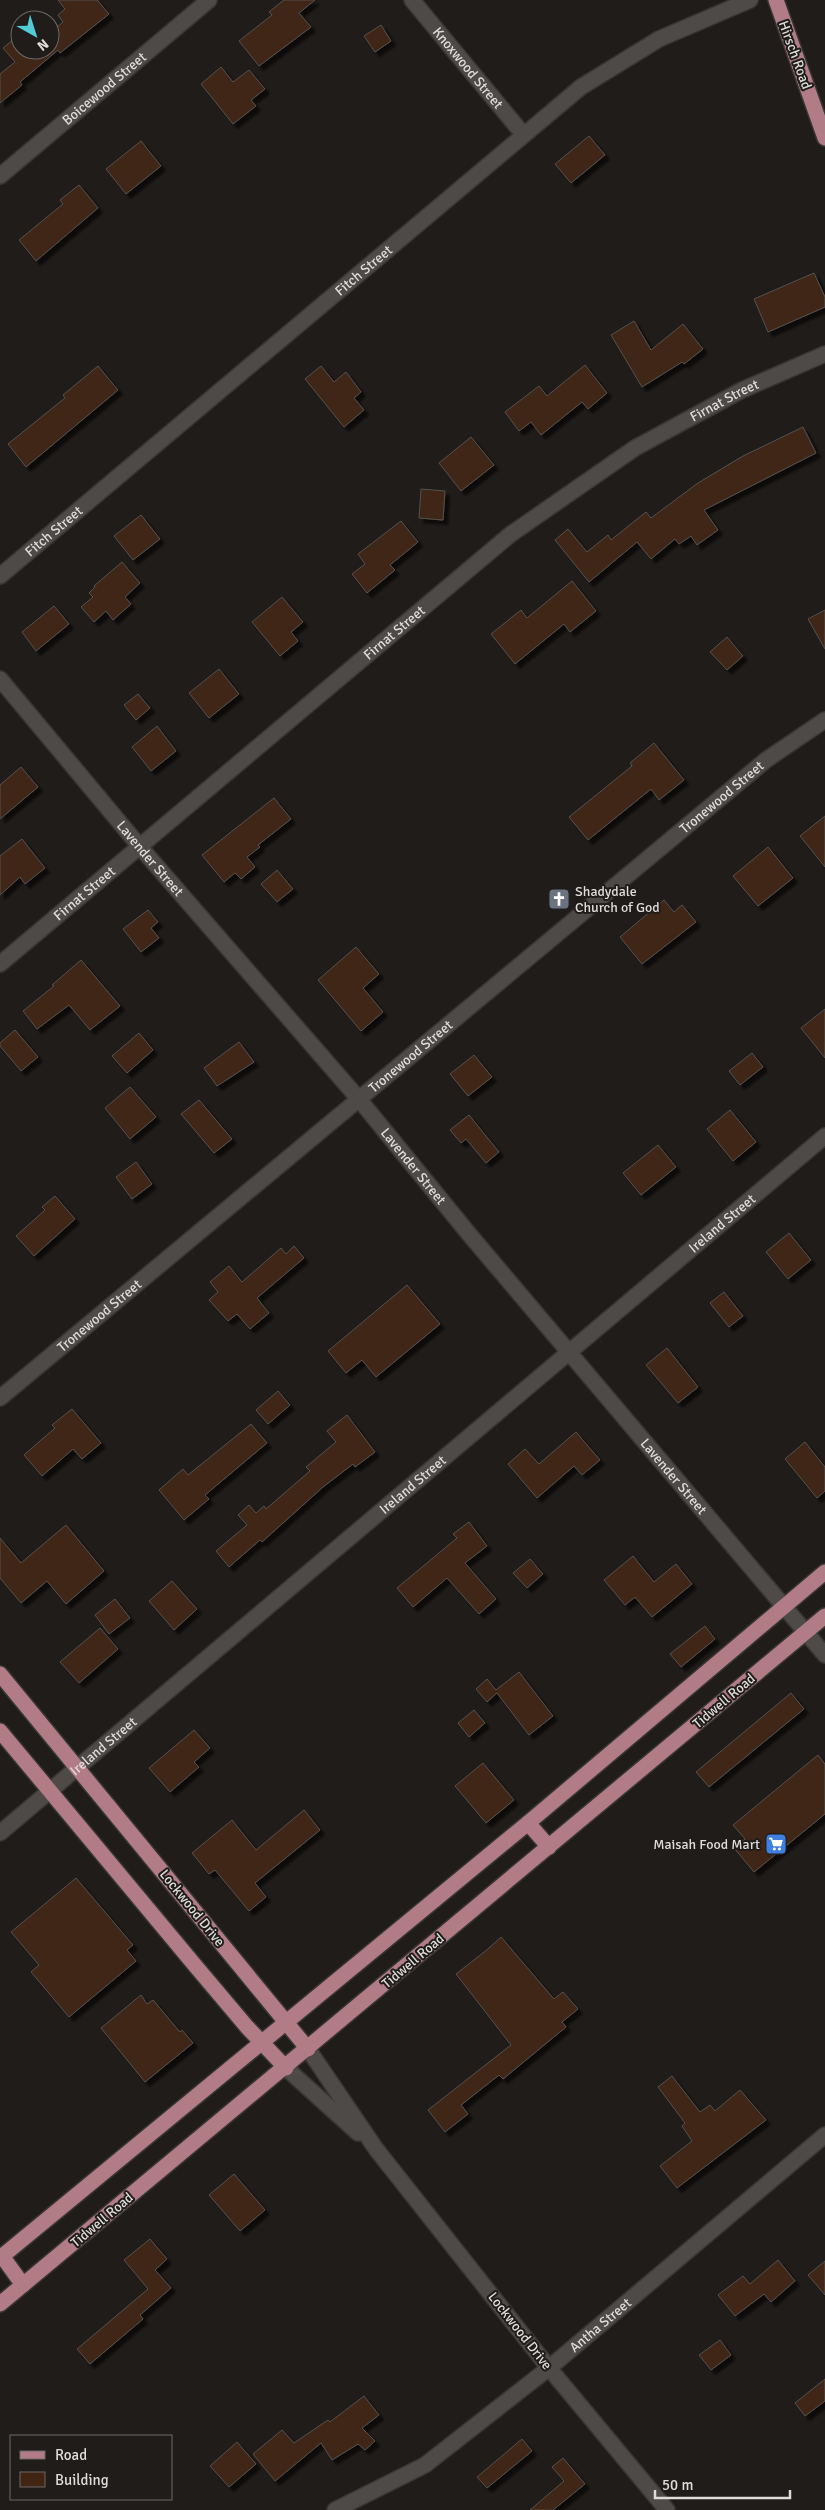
<svg xmlns="http://www.w3.org/2000/svg" width="825" height="2510" font-family="Signika,sans-serif">
	<style>
		.building { fill: #3f2512; stroke: #555250; filter: url(#shadow) }
		.lines { fill: none; stroke-linecap: round; stroke-linejoin: round }
		.minor-casing { stroke: #383634; stroke-width: 18 }
		.major-casing { stroke: #383634; stroke-width: 18 }
		.minor { stroke: #4d4a47; stroke-width: 15 }
		.major { stroke: #b27c86; stroke-width: 15 }
		.labels { text-anchor: middle; dominant-baseline: central; stroke-width: 4; stroke-linejoin: round; paint-order: stroke }
		.street-label { font-size: 14px; fill: #dfdddc; stroke: #1f1c1a }
		.poi-label { font-size: 14px; fill: #dfdddc; stroke: #1f1c1a; text-anchor: start }
	</style>
	<defs>
		<filter id="shadow"><feDropShadow dx="4.5" dy="4.5" stdDeviation="1" flood-color="#0009"/></filter>
	</defs>
	<rect width="100%" height="100%" fill="#1f1c1a"/>
	<g class="building">
		<path d="M58,0H97L109,14L60,53L58,50L20,82L22,85L0,103V74L15,62L3,48L20,34V50H50V33L63,22L58,15L65,9Z"/>
		<path d="M284,0H315L299,13L311,27L259,66L239,41L272,15L269,12Z"/>
		<path d="M381,25L391,41L375,52L364,36Z"/>
		<path d="M221,67L233,82L249,70L265,89L251,100L256,106L233,124L201,84Z"/>
		<path d="M589,136L605,155L571,183L555,164Z"/>
		<path d="M141,141L161,166L126,194L106,169Z"/>
		<path d="M79,185L98,208L36,261L19,240L63,204L60,200Z"/>
		<path d="M814,273L825,297V307L768,332L754,299Z"/>
		<path d="M634,321L651,350L683,324L703,349L684,364L682,362L642,387L611,335Z"/>
		<path d="M585,365L607,393L588,409L582,402L541,435L531,422L519,431L505,412L539,386L547,396Z"/>
		<path d="M98,366L118,390L26,467L8,444L65,398L63,395Z"/>
		<path d="M321,366L334,382L346,372L361,392L354,398L364,410L344,427L305,379Z"/>
		<path d="M803,427L816,453L704,510L718,530L697,545L691,536L679,544L675,539L651,559L637,542L589,582L555,540L568,529L587,552L608,535L611,540L646,512L651,518L698,483L743,456Z"/>
		<path d="M471,437L494,465L461,491L439,463Z"/>
		<path d="M421,489L445,491L443,520L419,518Z"/>
		<path d="M141,515L160,539L133,560L114,536Z"/>
		<path d="M401,521L418,542L390,565L395,570L367,593L352,574L365,564L358,554Z"/>
		<path d="M122,562L140,583L125,597L131,604L113,620L106,611L94,622L81,607L93,597L89,593L95,587L94,586Z"/>
		<path d="M572,581L596,611L570,632L564,624L515,664L491,634L521,610L527,618Z"/>
		<path d="M282,597L303,622L291,632L298,641L280,656L252,622Z"/>
		<path d="M54,606L69,624L36,651L22,632Z"/>
		<path d="M825,610V649L808,619Z"/>
		<path d="M727,637L743,656L727,670L710,652Z"/>
		<path d="M219,669L239,694L209,718L189,693Z"/>
		<path d="M138,694L150,708L136,720L124,705Z"/>
		<path d="M157,726L176,751L151,771L132,747Z"/>
		<path d="M654,743L684,780L659,800L651,789L588,840L569,817L632,766L630,763Z"/>
		<path d="M21,767L38,787L0,819V785Z"/>
		<path d="M274,798L291,819L258,845L260,847L247,857L255,867L241,879L235,873L224,882L202,855Z"/>
		<path d="M825,816V867L800,836Z"/>
		<path d="M22,839L45,868L25,884L20,877L0,895V856Z"/>
		<path d="M768,847L793,878L758,906L733,876Z"/>
		<path d="M277,870L293,889L277,902L261,884Z"/>
		<path d="M664,900L674,912L682,905L696,922L642,964L620,937Z"/>
		<path d="M148,910L158,922L151,928L159,938L141,952L123,929Z"/>
		<path d="M356,947L379,974L363,988L383,1012L361,1031L318,980Z"/>
		<path d="M81,960L120,1006L90,1030L69,1005L37,1029L23,1011L54,986L52,985Z"/>
		<path d="M825,1009V1058L801,1028Z"/>
		<path d="M15,1030L38,1057L21,1071L0,1046V1043Z"/>
		<path d="M139,1033L153,1050L127,1073L112,1056Z"/>
		<path d="M239,1042L254,1062L217,1086L204,1068Z"/>
		<path d="M752,1053L763,1067L740,1085L729,1071Z"/>
		<path d="M474,1055L492,1077L468,1096L450,1074Z"/>
		<path d="M130,1087L156,1117L130,1139L105,1108Z"/>
		<path d="M199,1100L232,1139L214,1153L181,1114Z"/>
		<path d="M730,1110L756,1142L733,1161L707,1129Z"/>
		<path d="M469,1115L499,1152L486,1163L466,1139L461,1143L450,1130Z"/>
		<path d="M658,1145L676,1167L641,1195L623,1173Z"/>
		<path d="M136,1162L152,1184L132,1199L116,1177Z"/>
		<path d="M55,1196L75,1219L34,1256L16,1236L45,1210L42,1207Z"/>
		<path d="M789,1233L811,1260L788,1279L766,1252Z"/>
		<path d="M294,1246L304,1258L257,1298L269,1313L250,1329L237,1314L228,1321L209,1300L218,1292L210,1282L229,1266L242,1282L281,1248L286,1254Z"/>
		<path d="M407,1285L440,1324L376,1377L362,1360L346,1373L328,1351Z"/>
		<path d="M724,1292L743,1316L729,1327L710,1303Z"/>
		<path d="M667,1348L698,1387L678,1403L646,1365Z"/>
		<path d="M278,1391L290,1405L268,1424L256,1410Z"/>
		<path d="M72,1409L101,1443L82,1459L73,1449L42,1476L24,1455L55,1428L52,1425Z"/>
		<path d="M347,1415L375,1452L355,1467L353,1464L323,1487L262,1542L260,1540L229,1567L216,1551L247,1525L238,1515L249,1505L256,1513L264,1506L266,1509L310,1471L306,1467L336,1442L327,1431Z"/>
		<path d="M251,1424L267,1443L205,1495L209,1499L184,1520L159,1490L183,1469L188,1475Z"/>
		<path d="M576,1432L600,1460L582,1475L574,1466L537,1498L508,1464L525,1449L539,1464Z"/>
		<path d="M805,1442L825,1467V1491L817,1498L785,1459Z"/>
		<path d="M469,1522L487,1546L465,1563L496,1599L479,1614L447,1578L413,1607L397,1588L457,1538L453,1534Z"/>
		<path d="M66,1525L104,1571L66,1604L47,1581L21,1603L0,1578V1538L21,1563Z"/>
		<path d="M633,1556L654,1582L676,1564L692,1584L652,1617L635,1597L625,1605L604,1580Z"/>
		<path d="M530,1559L543,1574L527,1588L513,1573Z"/>
		<path d="M172,1581L197,1609L174,1630L149,1601Z"/>
		<path d="M115,1599L130,1618L109,1634L95,1615Z"/>
		<path d="M705,1626L715,1639L681,1667L670,1654Z"/>
		<path d="M100,1628L118,1649L79,1683L60,1662Z"/>
		<path d="M519,1672L553,1716L529,1735L497,1693L487,1702L476,1689L487,1679L496,1690Z"/>
		<path d="M791,1693L804,1709L709,1787L696,1772Z"/>
		<path d="M474,1710L485,1723L469,1737L458,1723Z"/>
		<path d="M194,1730L210,1748L194,1762L199,1767L170,1792L149,1768Z"/>
		<path d="M818,1755L825,1764V1814L754,1872L734,1848L745,1839L733,1825Z"/>
		<path d="M483,1763L514,1800L486,1823L455,1786Z"/>
		<path d="M304,1810L320,1830L255,1883L266,1897L249,1911L215,1870L209,1874L192,1853L232,1820L256,1850Z"/>
		<path d="M76,1878L133,1945L127,1950L136,1961L69,2017L31,1972L39,1965L11,1932Z"/>
		<path d="M501,1937L554,1999L563,1992L578,2009L562,2022L566,2027L503,2079L499,2075L461,2105L468,2114L445,2132L428,2110L511,2045L456,1974L488,1949Z"/>
		<path d="M141,1995L147,2004L153,2000L180,2032L182,2030L193,2043L145,2082L101,2028Z"/>
		<path d="M672,2076L700,2112L710,2105L715,2111L740,2090L766,2120L677,2188L660,2166L692,2141L682,2126L685,2123L658,2087Z"/>
		<path d="M234,2174L265,2210L240,2231L209,2195Z"/>
		<path d="M150,2239L167,2259L155,2270L171,2288L140,2315L143,2319L90,2364L77,2349L148,2289L124,2260Z"/>
		<path d="M778,2260L795,2281L771,2302L764,2294L735,2316L718,2295L743,2276L750,2284Z"/>
		<path d="M825,2261V2295L808,2275Z"/>
		<path d="M720,2340L731,2355L711,2370L699,2355Z"/>
		<path d="M825,2379V2401L805,2416L795,2403Z"/>
		<path d="M364,2396L379,2415L362,2428L375,2441L365,2450L358,2444L332,2460L321,2443L275,2481L253,2454L282,2430L294,2443L328,2420L330,2422Z"/>
		<path d="M522,2439L532,2451L487,2488L477,2477Z"/>
		<path d="M237,2442L256,2464L229,2487L210,2466Z"/>
		<path d="M563,2458L585,2484L553,2510H530L564,2481L552,2467Z"/>
	</g>
	<g class="lines">
		<g class="minor-casing">
			<g id="minor">
				<path id="s1" d="M412,0L523,134"/>
				<path id="s2" d="M0,176L209,0"/>
				<path id="s3" d="M0,576L581,87L659,39L750,0"/>
				<path id="s4" d="M0,679L141,848L358,1098L469,1234L825,1655"/>
				<path id="s5" d="M0,964L511,534L635,448L742,390L825,354"/>
				<path id="s6" d="M0,1398L766,760L825,720"/>
				<path id="s7" d="M0,1833L825,1136"/>
				<path d="M308,2049L376,2149L549,2368L667,2510"/>
				<path d="M286,2068L358,2133"/>
				<path id="s8" d="M335,2510L425,2465L549,2368L825,2135"/>
			</g>
		</g>
		<g class="major-casing">
			<g id="major">
				<path d="M776,0L825,138"/>
				<path d="M0,1674L308,2049"/>
				<path d="M0,1731L193,1963L247,2027L286,2068"/>
				<path d="M528,1823L549,1847"/>
				<path d="M2,2256L23,2285"/>
				<path d="M0,2258L528,1823L825,1572"/>
				<path d="M0,2304L825,1616"/>
			</g>
		</g>
		<use href="#minor" class="minor"/>
		<use href="#major" class="major"/>
	</g>
	<defs>
		<g id="church-square" transform="scale(1.125)"><rect x="-9" y="-9" width="18" height="18" rx="4" fill="#6b7280" stroke="#1f1c1a"/><path d="M-1.2-6h2.4v3.5h3.3v2.4h-3.3V6h-2.4V-.1h-3.3v-2.4h3.3Z" fill="#fff"/></g>
		<g id="supermarket-square" transform="scale(1.125)"><rect x="-9" y="-9" width="18" height="18" rx="4" fill="#3f7fe0" stroke="#1f1c1a"/><path d="M-6-5.5h2.5l.6 2H6L4.5 2H-2.5L-4.4-4H-6ZM-1.5 3.2a1.3 1.3 0 1 0 .1 0ZM3 3.2a1.3 1.3 0 1 0 .1 0Z" fill="#fff"/></g>
	</defs>
	<g fill-rule="evenodd">
		<use href="#church-square" x="559" y="899"/>
		<use href="#supermarket-square" x="776" y="1844"/>
	</g>
	<g class="labels">
		<g class="street-label">
			<text transform="translate(795 55) rotate(70)">Hirsch Road</text>
			<text stroke="none"><textPath href="#s1" startOffset="88">Knoxwood Street</textPath></text>
			<text stroke="none"><textPath href="#s2" startOffset="136">Boicewood Street</textPath></text>
			<text stroke="none"><textPath href="#s3" startOffset="475">Fitch Street</textPath></text>
			<text stroke="none"><textPath href="#s5" startOffset="920">Firnat Street</textPath></text>
			<text stroke="none"><textPath href="#s3" startOffset="70">Fitch Street</textPath></text>
			<text stroke="none"><textPath href="#s5" startOffset="515">Firnat Street</textPath></text>
			<text stroke="none"><textPath href="#s6" startOffset="939">Tronewood Street</textPath></text>
			<text stroke="none"><textPath href="#s4" startOffset="234">Lavender Street</textPath></text>
			<text stroke="none"><textPath href="#s5" startOffset="110">Firnat Street</textPath></text>
			<text stroke="none"><textPath href="#s6" startOffset="534">Tronewood Street</textPath></text>
			<text stroke="none"><textPath href="#s4" startOffset="639">Lavender Street</textPath></text>
			<text stroke="none"><textPath href="#s7" startOffset="945">Ireland Street</textPath></text>
			<text stroke="none"><textPath href="#s6" startOffset="129">Tronewood Street</textPath></text>
			<text stroke="none"><textPath href="#s4" startOffset="1044">Lavender Street</textPath></text>
			<text stroke="none"><textPath href="#s7" startOffset="540">Ireland Street</textPath></text>
			<text transform="translate(724 1701) rotate(-40)">Tidwell Road</text>
			<text stroke="none"><textPath href="#s7" startOffset="135">Ireland Street</textPath></text>
			<text transform="translate(192 1908) rotate(51)">Lockwood Drive</text>
			<text transform="translate(413 1961) rotate(-40)">Tidwell Road</text>
			<text transform="translate(102 2220) rotate(-40)">Tidwell Road</text>
			<text stroke="none"><textPath href="#s8" startOffset="325">Antha Street</textPath></text>
			<text transform="translate(520 2331) rotate(52)">Lockwood Drive</text>
		</g>
		<g class="poi-label">
			<text x="575" y="891">Shadydale<tspan x="575" dy="16">Church of God</tspan></text>
			<text x="760" y="1844" text-anchor="end">Maisah Food Mart</text>
		</g>
	</g>
	<rect x="10" y="2435" width="162" height="65" fill="#1f1c1a" stroke="#6c6968"/>
	<rect x="20" y="2451" width="25" height="8" fill="#b27c86" stroke="#6c6968"/>
	<text x="55" y="2460" font-size="15" fill="#dfdddc">Road</text>
	<rect x="20" y="2472" width="25" height="15" fill="#3f2512" stroke="#6c6968"/>
	<text x="55" y="2485" font-size="15" fill="#dfdddc">Building</text>
	<g transform="translate(35 35) rotate(141)"><circle r="24" fill="#1f1c1a" stroke="#6c6968"/>
	<path d="M0-4L9 19L0 12L-9 19Z" fill="#52cbd7"/>
	<text y="-8" font-size="14" font-weight="bold" text-anchor="middle" fill="#dfdddc">N</text>
	</g>
	<path d="M655 2490v8h135v-8" fill="none" stroke="#dfdddc" stroke-width="2.5"/>
	<text x="662" y="2490" font-size="15" fill="#dfdddc" stroke="#1f1c1a" stroke-width="4" paint-order="stroke">50 m</text>
</svg>
